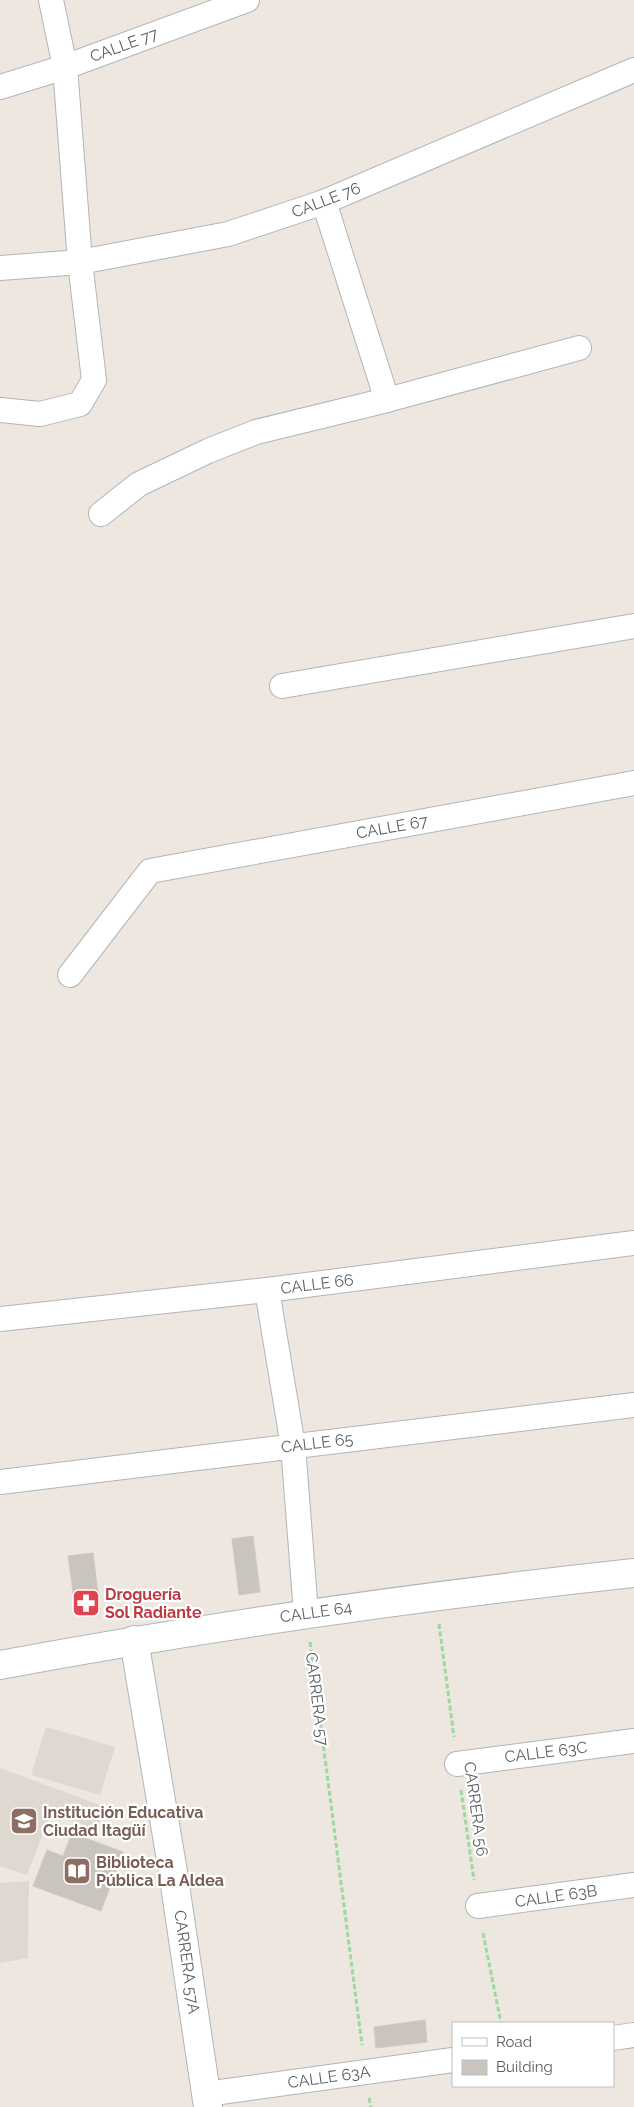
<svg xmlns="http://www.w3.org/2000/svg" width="634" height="2107" font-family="Raleway,sans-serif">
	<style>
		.education { fill: #dfd8d0 }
		.building { fill: #cac4bf; stroke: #d2c7be }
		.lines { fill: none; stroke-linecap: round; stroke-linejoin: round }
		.street-casing { stroke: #b1b5b9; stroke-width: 26 }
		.secondary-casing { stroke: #b0b6b9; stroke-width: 30 }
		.path { stroke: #9dd99f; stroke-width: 3; stroke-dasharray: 5 2.5; stroke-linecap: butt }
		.street { stroke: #fff; stroke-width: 24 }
		.secondary { stroke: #fff; stroke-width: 28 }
		.labels { text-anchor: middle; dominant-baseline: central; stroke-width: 4.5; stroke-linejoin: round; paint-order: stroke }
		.street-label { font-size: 16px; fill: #595f62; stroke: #fff }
		.health-label { font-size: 16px; font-weight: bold; fill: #be3a42; stroke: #fff; text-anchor: start }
		.education-label { font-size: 16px; font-weight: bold; fill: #785e54; stroke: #fff; text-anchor: start }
	</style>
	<rect width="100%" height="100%" fill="#ede7e0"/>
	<g class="education">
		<path d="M46,1727L115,1747L100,1795L31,1775Z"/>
		<path d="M0,1768L105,1807L97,1830L51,1813L27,1875L0,1866Z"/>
		<path d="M29,1881L28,1958L0,1963V1883Z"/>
	</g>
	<g class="building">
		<path d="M253,1536L260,1592L239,1595L232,1539Z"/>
		<path d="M93,1553L100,1610L76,1613L68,1556Z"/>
		<path d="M72,1833L123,1852L101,1911L33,1886L47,1850L63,1856Z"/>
		<path d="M425,2020L427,2042L376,2048L374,2027Z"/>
	</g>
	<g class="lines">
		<g class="street-casing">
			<g id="street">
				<path d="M0,87L65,67L247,0"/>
				<path d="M324,202L387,400"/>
				<path d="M0,268L80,262L228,234L324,202L634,70"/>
				<path d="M0,410L40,414L80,404L94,380L80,262L65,67L51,0"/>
				<path d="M101,514L139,484L208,451L256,432L387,400L579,348"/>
				<path d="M282,686L634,626"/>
				<path d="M70,975L150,871L634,783"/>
				<path d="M267,1290L293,1446L306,1613"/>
				<path d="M0,1319L267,1290L634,1243"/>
				<path d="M0,1482L634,1405"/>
				<path d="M457,1764L634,1741"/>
				<path d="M478,1906L634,1885"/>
				<path d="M613,2038L634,2035"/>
				<path d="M206,2094L453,2060"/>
			</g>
		</g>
		<g class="secondary-casing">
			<g id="secondary">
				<path d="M134,1640L173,1872L208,2107"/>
				<path d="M0,1665C210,1626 421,1596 634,1573"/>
			</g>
		</g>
		<g class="path">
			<path d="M439,1624L454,1737"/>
			<path d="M310,1642L362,2045"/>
			<path d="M461,1790L474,1880"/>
			<path d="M483,1933L501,2023"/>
			<path d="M369,2098L371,2107"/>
		</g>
		<use href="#street" class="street"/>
		<use href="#secondary" class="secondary"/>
	</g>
	<defs>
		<g id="pharmacy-square" transform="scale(1.4375)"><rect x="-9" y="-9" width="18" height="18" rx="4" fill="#e0444e" stroke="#fff"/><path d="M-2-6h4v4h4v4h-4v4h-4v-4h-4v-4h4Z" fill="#fff"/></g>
		<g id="school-square" transform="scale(1.4375)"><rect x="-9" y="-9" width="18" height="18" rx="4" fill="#8d6e63" stroke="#fff"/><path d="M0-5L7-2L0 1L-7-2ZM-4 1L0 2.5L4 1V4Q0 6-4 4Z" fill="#fff"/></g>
		<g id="library-square" transform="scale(1.4375)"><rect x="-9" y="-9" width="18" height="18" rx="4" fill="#8d6e63" stroke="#fff"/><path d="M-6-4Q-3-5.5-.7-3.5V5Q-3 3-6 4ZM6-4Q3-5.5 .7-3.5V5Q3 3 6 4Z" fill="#fff"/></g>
	</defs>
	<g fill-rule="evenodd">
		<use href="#pharmacy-square" x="86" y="1603"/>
		<use href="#school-square" x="24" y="1821"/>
		<use href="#library-square" x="77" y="1871"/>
	</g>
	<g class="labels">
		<g class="street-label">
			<text transform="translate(124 45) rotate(-20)">CALLE 77</text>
			<text transform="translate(326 200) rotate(-21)">CALLE 76</text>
			<text transform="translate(392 827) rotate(-10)">CALLE 67</text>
			<text transform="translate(317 1284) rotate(-7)">CALLE 66</text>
			<text transform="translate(317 1443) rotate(-7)">CALLE 65</text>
			<text transform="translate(316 1612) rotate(-8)">CALLE 64</text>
			<text transform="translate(317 1699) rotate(83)">CARRERA 57</text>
			<text transform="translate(546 1752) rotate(-7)">CALLE 63C</text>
			<text transform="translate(476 1809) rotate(82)">CARRERA 56</text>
			<text transform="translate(556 1896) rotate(-8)">CALLE 63B</text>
			<text transform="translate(187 1962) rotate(82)">CARRERA 57A</text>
			<text transform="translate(329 2077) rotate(-8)">CALLE 63A</text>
		</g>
		<g class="health-label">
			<text x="105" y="1594">Droguería<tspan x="105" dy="18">Sol Radiante</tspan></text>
		</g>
		<g class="education-label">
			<text x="43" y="1812">Institución Educativa<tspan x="43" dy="18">Ciudad Itagüí</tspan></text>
			<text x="96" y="1862">Biblioteca<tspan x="96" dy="18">Pública La Aldea</tspan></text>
		</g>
	</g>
	<rect x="452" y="2022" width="162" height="65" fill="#ffffff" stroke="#bdbfc0"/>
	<rect x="462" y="2038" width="25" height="8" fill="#ffffff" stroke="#bdbfc0"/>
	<text x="496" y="2047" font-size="15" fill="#595f62">Road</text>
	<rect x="462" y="2060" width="25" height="15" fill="#cac4bf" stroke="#bdbfc0"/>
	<text x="496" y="2072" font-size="15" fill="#595f62">Building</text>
</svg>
